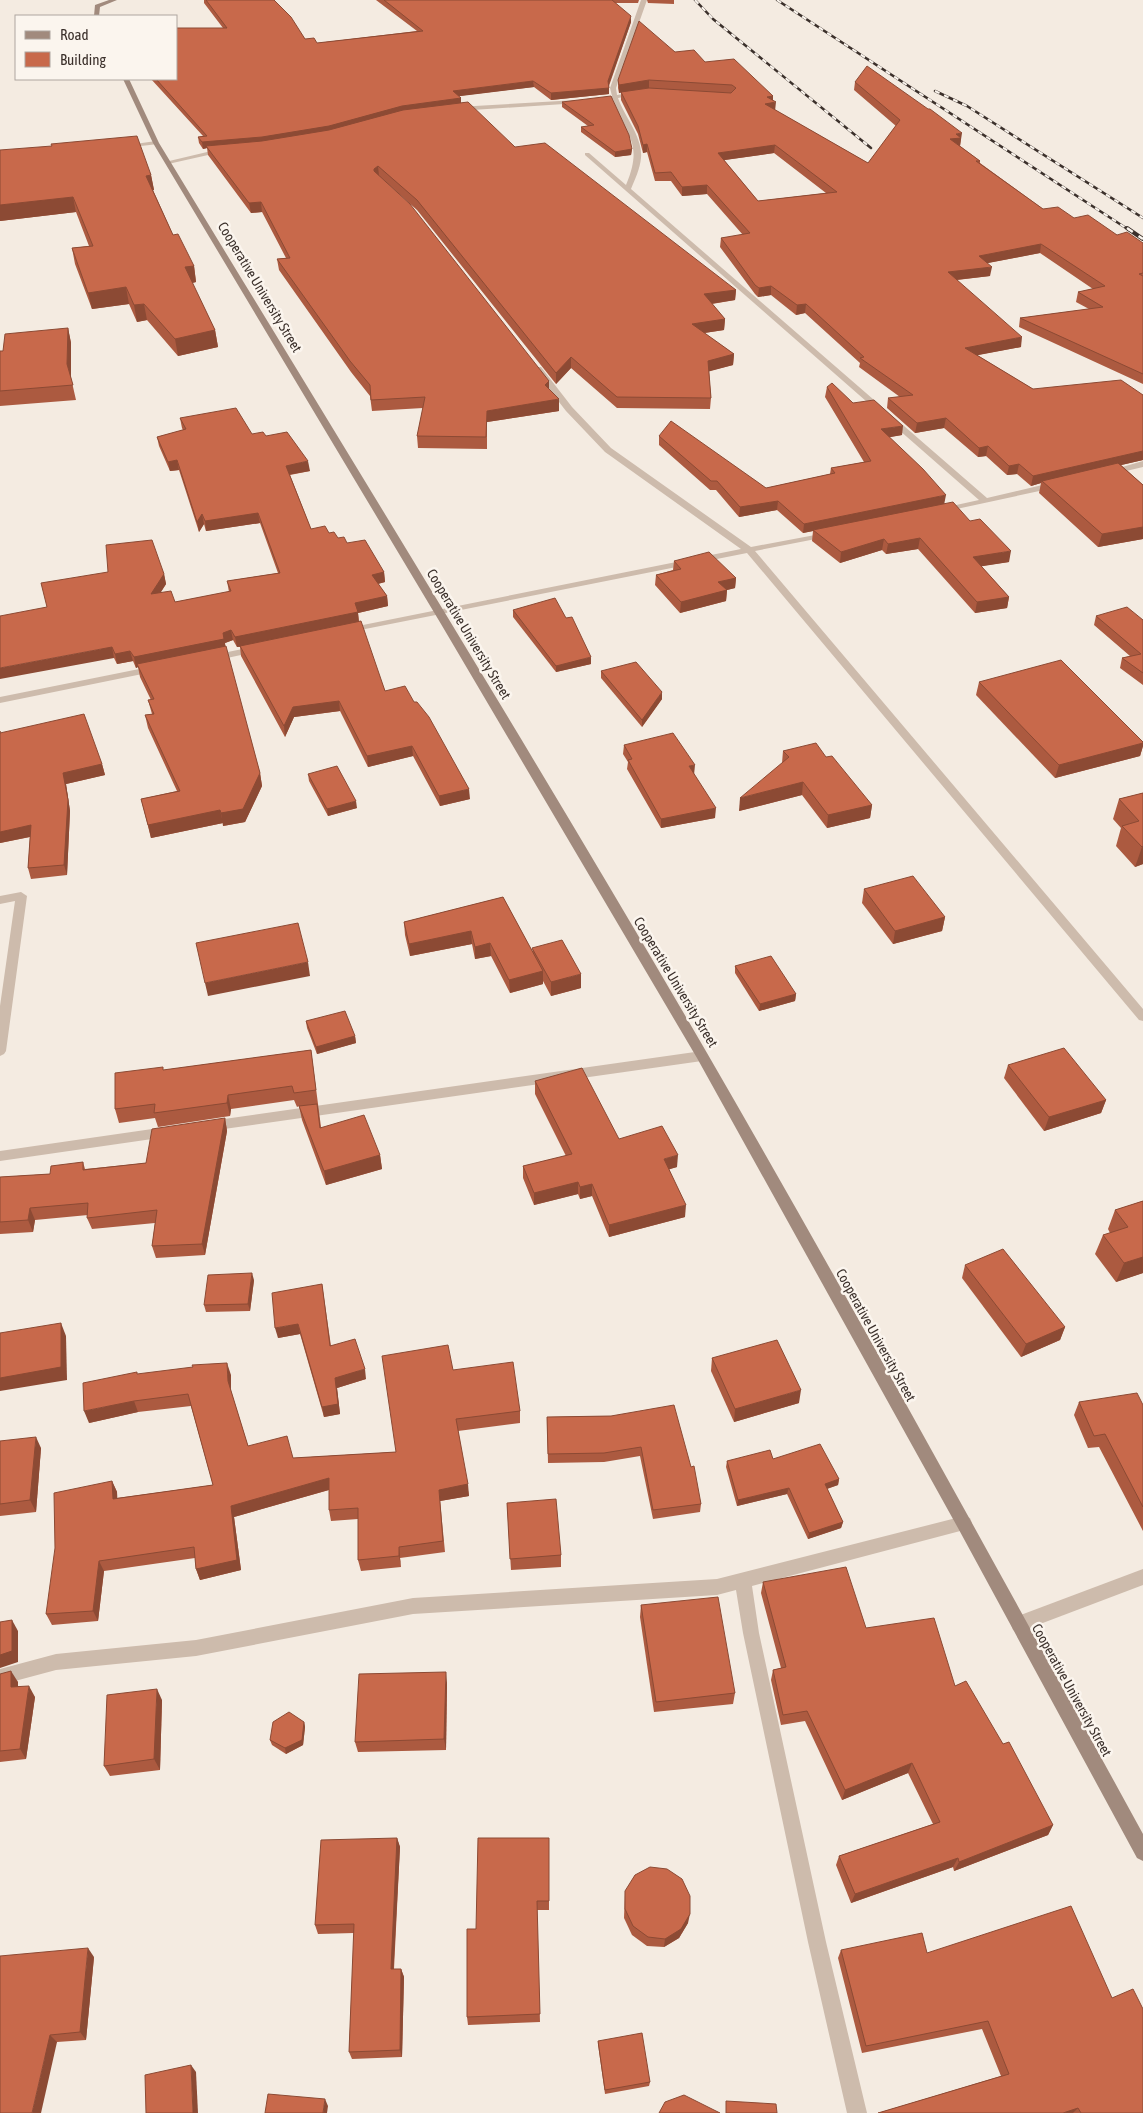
<svg xmlns="http://www.w3.org/2000/svg" width="1143" height="2113" font-family="'Asap Condensed',sans-serif">
	<style>
		.lines { fill: none; stroke-linecap: round; stroke-linejoin: round }
		.street { fill: #cdbbac; fill-rule: evenodd }
		.secondary { fill: #a18a7d; fill-rule: evenodd }
		.rail-far1-casing { stroke: #3b302b; stroke-width: 2.5 }
		.rail-casing { stroke: #3b302b; stroke-width: 4 }
		.rail-far1 { stroke: #fbf5ee; stroke-width: 2; stroke-dasharray: 5; stroke-linecap: butt }
		.rail { stroke: #fbf5ee; stroke-width: 2.5; stroke-dasharray: 7; stroke-linecap: butt }
		.wall { fill: #ac5a40; fill-rule: evenodd }
		.shaded-wall { fill: #8c4a34 }
		.building { fill: #c8694b; stroke: #8c4a34; fill-rule: evenodd }
		.labels { text-anchor: middle; dominant-baseline: central; stroke-width: 5; stroke-linejoin: round; paint-order: stroke }
		.street-label { font-size: 14px; fill: #3b302b; stroke: #fbf5ee }
	</style>
	<rect width="100%" height="100%" fill="#f4ebe1"/>
	<g class="lines">
		<g class="street">
			<path d="M641,0H647L616,88L617,95L636,92L639,94L618,98C625,118 643,137 641,158C640,169 635,179 631,189L987,498L1055,482L1059,485L1058,487L938,513V509L979,500L585,155V153H589L626,185C644,142 626,137 613,99L596,102L593,100L612,96L610,88Z"/>
			<path d="M577,100L579,103L457,111L454,109L457,107Z"/>
			<path d="M156,141L158,144L124,148L121,146Z"/>
			<path d="M224,148L226,151L168,164L165,162Z"/>
			<path d="M535,367H541L572,407L611,448L751,547L831,532V536L755,551L1143,1009V1021L1139,1020L747,553L345,633V629L348,628L741,549L605,452L566,411L535,371Z"/>
			<path d="M1143,461V467L1109,475L1105,472Z"/>
			<path d="M257,646L262,649L260,651L213,661L208,658L213,655Z"/>
			<path d="M154,666L157,667V671L0,703V697Z"/>
			<path d="M21,892L27,896L6,1051L4,1054L0,1056V1006L15,901L0,904V896Z"/>
			<path d="M702,1051L706,1053L708,1056L706,1059L702,1061L210,1131L205,1129L204,1126L205,1123L210,1121Z"/>
			<path d="M166,1127L171,1128L173,1132L171,1136L166,1137L0,1161V1151Z"/>
			<path d="M964,1516L970,1518L972,1523L970,1528L964,1530L752,1586L759,1633L826,1942L867,2113H847L808,1942L743,1633L736,1590L717,1595L413,1614L196,1656L56,1670L0,1685V1669L56,1654L196,1640L413,1598L717,1579Z"/>
			<path d="M1143,1569V1585L1019,1632L1013,1630L1011,1624L1013,1618Z"/>
		</g>
		<g class="secondary">
			<path d="M109,0H117L100,7L99,16H94L95,5Z"/>
			<path d="M123,79H129L159,143C343,446 529,747 707,1053C856,1311 1000,1573 1143,1834V1861L1137,1858L958,1528L697,1058L441,624L153,143Z"/>
		</g>
		<g class="rail-far1-casing">
			<g id="rail-far1">
				<path d="M695,0L713,19L871,148"/>
				<path d="M777,0L1129,230"/>
				<path d="M935,91L967,106L1143,218"/>
			</g>
		</g>
		<g class="rail-casing">
			<path id="rail" d="M1127,228L1143,239"/>
		</g>
		<use href="#rail-far1" class="rail-far1"/>
		<use href="#rail" class="rail"/>
	</g>
	<g class="wall">
		<path d="M204,0H274L305,39L317,43L417,31L376,0H639L638,3H615L631,22L609,86V94L551,100L534,87L458,96L461,98V103L515,147L736,290L735,300L712,304L725,319L724,330L704,333L734,354L733,365L709,371L711,398L710,409L617,408L571,368L556,384L417,210L379,176L549,389L559,411L487,422V449L418,448L417,436L423,408L372,411L370,396L351,372L279,270L277,259L286,258L262,212L251,213L208,155L207,148L203,149L199,143L198,137L203,136L151,79H176L223,28L204,3Z"/>
		<path d="M647,0H674V4L648,3Z"/>
		<path d="M675,52L705,62L773,96V101L775,110L868,163L896,126L854,90L855,82L961,138L960,146L980,161V163L1043,209L1074,218L1117,235L1143,243V384L1019,327L1020,318L1089,309L1076,302L1078,292L1093,289L1040,253L987,263L990,276L957,280L1021,347L977,355L1033,389L1143,395V460L1121,465L1143,485V539L1098,547L1039,493L1041,483L1031,486L1017,474L1007,475L986,456L978,457L944,428L915,433L887,408L888,398L900,397L859,367L860,363L805,313L796,315L771,295L758,297L755,294L720,247L721,238L743,235L707,194L682,196L671,181H655L647,152L643,153L638,134L621,100V92L619,93L618,88V80ZM774,153L826,193L758,201L724,160Z"/>
		<path d="M562,102L632,149L631,155L615,157L581,132V127L588,126L562,107Z"/>
		<path d="M0,150L151,175L154,190H153L173,235L194,266L196,282L192,283L215,330L218,347L178,356L147,320L137,322L129,304L92,309L75,264L72,248L89,246L76,212L0,221Z"/>
		<path d="M68,328L71,343V378L76,400L0,406V351H3Z"/>
		<path d="M827,387L853,403L902,435L889,437L945,504L970,521L1009,562L981,566L1009,597L1007,608L975,613L918,549L886,554L882,550L840,563L812,541L813,531L803,533L777,510L739,517L716,490H710L659,445V436L766,488L830,474L831,468L864,462L825,397Z"/>
		<path d="M180,418L252,434L266,436L310,471L290,475L311,529L329,533L347,543L384,572L385,582L378,584L387,596L388,606L358,613L359,622L385,691L470,799L440,806L413,756L368,767L340,711L294,717L285,737L241,656L240,647H237L233,640L225,643V646L260,773L262,786L245,822L223,826V823L151,838L141,799L177,791L148,728L145,715L152,714L148,700H151L140,677L138,667L136,668L133,661L117,664L114,658L47,607L164,574L166,584L161,592L175,602L229,592L227,581L278,573L260,523L206,531L204,524L199,532L179,470L170,471L159,446L157,437L183,430L182,428Z"/>
		<path d="M674,561L736,578L735,588L727,590L726,601L680,613L655,585L656,575L673,570Z"/>
		<path d="M513,610L591,664L556,672L513,617Z"/>
		<path d="M1096,616L1143,620V685L1120,668L1122,658L1130,656L1094,625Z"/>
		<path d="M601,671L662,699L642,727L601,678Z"/>
		<path d="M979,682L1143,742V746L1140,756L1055,778L976,695Z"/>
		<path d="M0,733L102,764L105,775L66,784L70,811L67,875L31,879L28,868L30,837L0,843Z"/>
		<path d="M624,745L694,774L715,818L661,828L627,769L628,762L623,754Z"/>
		<path d="M783,751L826,757L872,805L870,818L827,828L802,795L739,811L782,763Z"/>
		<path d="M308,774L357,808L328,816L309,781Z"/>
		<path d="M1143,793V864L1135,867L1116,846L1121,828L1113,819L1119,799Z"/>
		<path d="M864,889L945,917L942,931L893,944L862,903Z"/>
		<path d="M503,897L533,953L532,948L581,988L551,996L543,981V984L510,993L491,956L475,959L472,944L410,956L405,935L404,922Z"/>
		<path d="M735,966L796,994L795,1001L759,1011L735,973Z"/>
		<path d="M306,1021L355,1036L356,1043L317,1054L307,1028Z"/>
		<path d="M311,1050L321,1127L380,1155L382,1169L326,1185L302,1120L299,1106L297,1107L294,1100L231,1109L230,1116L158,1127L155,1118L119,1123L115,1109L164,1070Z"/>
		<path d="M1008,1065L1106,1100L1101,1113L1044,1131L1004,1078Z"/>
		<path d="M535,1081L619,1139L677,1167L669,1169L685,1217L609,1237L592,1196L580,1199L578,1194L534,1205L523,1178V1166L566,1156L535,1094Z"/>
		<path d="M225,1118L227,1131L205,1255L156,1258L152,1246L155,1223L92,1229L87,1218L88,1215L35,1220L33,1232L0,1234V1177L50,1174L83,1162L85,1169L146,1163Z"/>
		<path d="M1143,1201V1273L1116,1282L1095,1254L1103,1235L1110,1233L1108,1229L1115,1210Z"/>
		<path d="M965,1265L1065,1327L1060,1340L1021,1357L962,1278Z"/>
		<path d="M254,1280L250,1311L206,1312L204,1305Z"/>
		<path d="M322,1284L331,1346L366,1379L337,1388L340,1414L324,1417L300,1334L278,1338Z"/>
		<path d="M712,1358L799,1403L734,1422L711,1371Z"/>
		<path d="M453,1370L520,1411V1423L458,1431L469,1496L440,1501L445,1552L400,1558L401,1567L361,1571L358,1560V1519L331,1521L329,1510V1490L234,1517L241,1570L200,1580L196,1569L195,1558L104,1571L98,1621L52,1625L46,1614L112,1481L117,1492V1498L213,1485L191,1406L138,1412L89,1423L138,1374L231,1375V1391L248,1446L293,1458L396,1452Z"/>
		<path d="M1079,1402L1143,1405V1531L1099,1447L1088,1448L1074,1415Z"/>
		<path d="M611,1416L701,1504L700,1512L653,1519L640,1456L604,1462L548,1463L547,1417Z"/>
		<path d="M0,1441L41,1448L36,1512L0,1516Z"/>
		<path d="M773,1459L839,1479L838,1485L827,1489L843,1522L841,1528L808,1539L787,1494L737,1506L726,1467L727,1461Z"/>
		<path d="M507,1503L561,1555V1567L511,1570Z"/>
		<path d="M763,1582L866,1628L955,1686L1003,1744L1053,1825L1048,1835L954,1871L953,1867L851,1903L836,1865L839,1856L933,1824L908,1773L842,1800L805,1721L781,1725L771,1680L773,1670L781,1668L761,1593Z"/>
		<path d="M641,1605L735,1693L733,1704L654,1712L640,1617Z"/>
		<path d="M0,1674L18,1682V1686L35,1697L26,1759L0,1762Z"/>
		<path d="M447,1683L446,1750L358,1752L355,1742Z"/>
		<path d="M162,1700L160,1770L110,1776L104,1766Z"/>
		<path d="M304,1722L305,1727L303,1745L286,1754L272,1745L270,1740Z"/>
		<path d="M397,1838L400,1847L394,1969H401L404,1977L402,2057L352,2059L349,2052L354,1933L318,1934L315,1925Z"/>
		<path d="M549,1838V1910H537L540,2022L468,2025L467,2017L476,1929Z"/>
		<path d="M625,1891L688,1923L679,1938L664,1947L647,1946L632,1935L624,1918Z"/>
		<path d="M841,1950L927,1953L1112,1998L1143,2113H878L1001,2076L982,2029L862,2053L838,1958Z"/>
		<path d="M94,1957L86,2040L57,2042L0,2113Z"/>
		<path d="M598,2041L650,2082L649,2086L605,2094L598,2044Z"/>
	</g>
	<g class="shaded-wall">
		<path d="M631,16V22L608,87V81Z"/>
		<path d="M649,80V88L619,93V85Z"/>
		<path d="M533,81L534,87L453,97V91Z"/>
		<path d="M609,88V94L551,100V93Z"/>
		<path d="M773,96V103L776,102L775,111L764,112L767,97Z"/>
		<path d="M461,98V105L263,143L206,146L207,148L203,149L202,142L402,106Z"/>
		<path d="M962,133L960,146L950,139L956,134Z"/>
		<path d="M647,144V152L643,153V145Z"/>
		<path d="M775,145L774,153L718,161V153Z"/>
		<path d="M632,149L631,155L615,157V152Z"/>
		<path d="M378,166L379,176L374,171V169Z"/>
		<path d="M151,175L154,190L149,191L146,176Z"/>
		<path d="M707,185V194L682,196V187Z"/>
		<path d="M73,197L76,212L0,221V205Z"/>
		<path d="M261,202L262,212L251,213L249,203Z"/>
		<path d="M1041,244L1040,253L978,265L979,256Z"/>
		<path d="M194,266L196,282L188,284L185,267Z"/>
		<path d="M992,267L990,276L946,281L948,272Z"/>
		<path d="M771,286V295L758,297L759,288Z"/>
		<path d="M126,287L129,304L92,309L88,293Z"/>
		<path d="M736,290L735,300L703,305L704,294Z"/>
		<path d="M144,304L147,320L137,322L134,305Z"/>
		<path d="M806,304L805,313L796,315L797,305Z"/>
		<path d="M725,319L724,330L691,335L692,324Z"/>
		<path d="M68,328L71,343V379L67,364Z"/>
		<path d="M215,330L218,347L178,356L175,339Z"/>
		<path d="M1022,337L1021,347L963,358L965,348Z"/>
		<path d="M734,354L733,365L707,372L708,361Z"/>
		<path d="M571,357V368L556,384V373Z"/>
		<path d="M549,381V392L545,385Z"/>
		<path d="M559,399V411L487,422V449V411Z"/>
		<path d="M946,418L944,428L915,433L917,423Z"/>
		<path d="M903,426L902,435L880,439L881,429Z"/>
		<path d="M988,446L986,456L978,457L979,448Z"/>
		<path d="M1143,451V460L1044,483L1042,481L1041,483L1031,486L1033,476Z"/>
		<path d="M177,460L179,470L170,471L168,462Z"/>
		<path d="M308,461L310,471L287,475L286,466Z"/>
		<path d="M1019,464L1017,474L1007,475L1009,466Z"/>
		<path d="M946,495L944,505L813,530V531L803,533L804,524Z"/>
		<path d="M778,501L777,510L739,517L740,507Z"/>
		<path d="M258,513L260,523L206,531L205,521Z"/>
		<path d="M202,514L204,524L199,532L197,522Z"/>
		<path d="M1143,527V539L1098,547L1102,534Z"/>
		<path d="M920,538L918,549L886,554L888,544Z"/>
		<path d="M884,539L882,550L840,563L841,552Z"/>
		<path d="M1011,551L1009,562L971,568L973,557Z"/>
		<path d="M384,572L385,582L373,585L372,575Z"/>
		<path d="M164,574L166,584L153,604L151,594Z"/>
		<path d="M736,578L735,588L727,590L726,601L680,613L681,602L718,582Z"/>
		<path d="M387,596L388,606L358,613L359,623L237,647L235,637L355,603Z"/>
		<path d="M1009,597L1007,608L975,613L977,602Z"/>
		<path d="M231,630L233,640L225,643L226,650L137,664L138,667L136,668L134,657L223,633Z"/>
		<path d="M112,647L114,658L0,679V668Z"/>
		<path d="M130,651L133,661L117,664L115,654Z"/>
		<path d="M591,657V664L556,672V666Z"/>
		<path d="M662,692V699L642,727V720Z"/>
		<path d="M339,701L340,711L294,717L285,737L284,726L293,707Z"/>
		<path d="M1143,743V746L1140,756L1055,778L1059,765Z"/>
		<path d="M412,746L413,756L368,767L367,756Z"/>
		<path d="M102,764L105,775L66,784L70,811L67,875L64,865L63,773Z"/>
		<path d="M695,765L694,775L689,766Z"/>
		<path d="M260,773L262,786L245,822L223,826L221,813Z"/>
		<path d="M803,782L802,795L739,811L740,798Z"/>
		<path d="M469,789L470,799L440,806L439,796Z"/>
		<path d="M356,801L357,808L328,816L327,809Z"/>
		<path d="M872,805L870,818L827,828L828,815Z"/>
		<path d="M716,808L715,818L661,828V819Z"/>
		<path d="M220,810L223,823L151,838L148,825Z"/>
		<path d="M31,825L34,836L0,843V832Z"/>
		<path d="M1143,846V864L1135,867L1142,847Z"/>
		<path d="M945,917L942,931L893,944L895,931Z"/>
		<path d="M471,931L472,944L410,956L409,944Z"/>
		<path d="M490,943L491,956L475,959V947Z"/>
		<path d="M308,962L310,976L208,996L205,983Z"/>
		<path d="M543,971V984L510,993L509,980Z"/>
		<path d="M581,974V988L551,996V982Z"/>
		<path d="M796,994L795,1001L759,1011L760,1004Z"/>
		<path d="M355,1036L356,1043L317,1054L316,1047Z"/>
		<path d="M228,1095L231,1109L230,1116L227,1103Z"/>
		<path d="M1106,1100L1101,1113L1044,1131L1049,1117Z"/>
		<path d="M225,1118L227,1131L205,1255L202,1244Z"/>
		<path d="M380,1155L382,1169L326,1185L324,1171Z"/>
		<path d="M678,1155L677,1167L664,1171V1159Z"/>
		<path d="M578,1182V1194L534,1205V1193Z"/>
		<path d="M592,1184V1196L580,1199V1187Z"/>
		<path d="M686,1205L685,1217L609,1237V1225Z"/>
		<path d="M30,1208L35,1220L33,1232L28,1220Z"/>
		<path d="M1143,1257V1273L1116,1282L1124,1263Z"/>
		<path d="M252,1273L254,1280L250,1311L248,1304Z"/>
		<path d="M61,1323L66,1336L67,1380L0,1391V1378Z"/>
		<path d="M298,1324L300,1334L278,1338L275,1328Z"/>
		<path d="M1065,1327L1060,1340L1021,1357L1026,1344Z"/>
		<path d="M227,1363L231,1375V1393L228,1381Z"/>
		<path d="M365,1369L366,1379L337,1388L340,1414L324,1417L322,1407L335,1378Z"/>
		<path d="M801,1390L799,1403L734,1422L735,1409Z"/>
		<path d="M134,1401L138,1412L89,1423L84,1411Z"/>
		<path d="M36,1437L41,1448L36,1512L30,1500Z"/>
		<path d="M329,1478L332,1489L234,1517L241,1570L200,1580L196,1569L231,1506Z"/>
		<path d="M839,1479L838,1485L823,1490L825,1484Z"/>
		<path d="M112,1481L117,1492L118,1510L113,1499Z"/>
		<path d="M468,1484L469,1496L440,1501L445,1552L439,1490Z"/>
		<path d="M789,1488L787,1494L737,1506L738,1500Z"/>
		<path d="M843,1522L841,1528L808,1539L809,1533Z"/>
		<path d="M399,1547L400,1558L401,1567L399,1556Z"/>
		<path d="M99,1561L104,1571L98,1621L93,1611Z"/>
		<path d="M12,1620L18,1631V1662L0,1668V1655Z"/>
		<path d="M11,1671L18,1682V1698L11,1687Z"/>
		<path d="M446,1672L447,1683L446,1750L444,1739Z"/>
		<path d="M29,1686L35,1697L26,1759L20,1749Z"/>
		<path d="M157,1689L162,1700L160,1770L154,1759Z"/>
		<path d="M304,1722L305,1727L303,1745L286,1754L285,1748Z"/>
		<path d="M912,1763L908,1773L842,1800L845,1790Z"/>
		<path d="M1053,1825L1048,1835L954,1871L959,1862Z"/>
		<path d="M397,1838L400,1847L393,1978L391,1969Z"/>
		<path d="M958,1858L953,1867L851,1903L855,1894Z"/>
		<path d="M690,1914L688,1923L679,1938L664,1947L665,1939Z"/>
		<path d="M88,1948L94,1957L86,2040L80,2032Z"/>
		<path d="M401,1969L404,1977L402,2057L400,2050Z"/>
		<path d="M50,2035L57,2042L41,2113H32Z"/>
		<path d="M191,2065L196,2072L198,2113H193Z"/>
		<path d="M325,2099L328,2106L327,2113H323Z"/>
		<path d="M1078,2108L1073,2113H1063Z"/>
	</g>
	<g class="building">
		<path d="M206,0H274L291,17L305,39L314,38L317,43L423,31L384,0H612L631,16L608,81L609,88L551,93L533,81L453,91L461,98L402,106L329,126L262,137L202,142L198,137L207,136L156,79H176V28H227Z"/>
		<path d="M639,21L675,52L694,50L705,62L734,59L773,96L767,97L776,102L765,104L868,163L900,120L855,82L867,66L928,109H930L962,133L956,134L961,138L950,139L980,161H976L1043,209L1058,207L1074,218L1088,215L1117,235L1127,232L1143,243V273L1139,274L1143,276V374L1020,318L1103,307L1078,292L1105,286L1041,244L979,256L992,267L948,272L1022,337L965,348L1033,389L1121,380L1143,395V451L1033,476L1019,464L1009,466L988,446L979,448L946,418L917,423L888,398L913,395L860,358L864,357L806,304L797,305L771,286L759,288L755,285L721,238L750,233L707,185L682,187L671,172L655,173L647,144L643,145L638,126L621,92L649,88L731,93L736,88L732,85L649,80L619,85L618,80ZM775,145L837,192L758,201L718,153Z"/>
		<path d="M611,96L629,135L632,149L615,152L581,127L594,125L562,102Z"/>
		<path d="M468,102L515,147L545,143L736,290L704,294L725,319L692,324L734,354L708,361L711,398L617,397L571,357L556,373L417,200L378,166L374,169V171L410,204L549,381L545,385L559,399L487,411L486,437L417,436L425,397L371,400L370,385L350,361L277,259L290,258L261,202L249,203L206,146L262,141L329,130L403,110Z"/>
		<path d="M137,136L151,175L146,176L173,235L178,234L194,266L185,267L215,330L175,339L144,304L134,305L126,287L88,293L72,248L93,246L73,197L0,205V150L52,146L51,144Z"/>
		<path d="M68,328L67,364L73,385L0,391V351H3L5,334Z"/>
		<path d="M832,383L853,403L874,400L903,426L881,429L923,469L946,495L804,524L778,501L740,507L717,481H711L659,436L671,421L766,488L835,473L831,468L871,461L827,387Z"/>
		<path d="M236,408L252,434L263,432L266,436L287,432L308,461L286,466L311,529L325,526L329,533L334,532L338,538L344,537L347,543L365,540L384,572L372,575L387,596L355,603L358,612L235,637L231,630L223,633L224,639L134,657L130,651L115,654L112,647L0,668V616L47,607L41,583L108,572L106,545L152,540L164,574L151,594L171,591L175,602L231,591L227,581L280,573L258,513L205,521L202,514L197,522L177,460L168,462L157,437L186,429L180,418Z"/>
		<path d="M1118,463L1143,485V527L1102,534L1042,481Z"/>
		<path d="M953,502L970,521L980,519L1011,551L973,557L1009,597L977,602L920,538L888,544L884,539L841,552L813,530Z"/>
		<path d="M709,552L736,578L718,582L727,590L681,602L656,575L681,569L674,561Z"/>
		<path d="M555,598L566,618L572,617L591,657L556,666L513,610Z"/>
		<path d="M1127,607L1143,620V673L1122,658L1141,654L1096,616Z"/>
		<path d="M361,621L385,691L405,686L414,702H417L429,717L469,789L439,796L412,746L367,756L339,701L293,707L284,726L240,646Z"/>
		<path d="M226,646L260,773L243,809L221,813L220,810L148,825L141,799L180,791L145,715L154,714L148,700L154,699L137,664Z"/>
		<path d="M1061,660L1143,742V743L1059,765L979,682Z"/>
		<path d="M636,662L662,692L642,720L601,671Z"/>
		<path d="M84,714L102,764L63,773L68,800L64,865L28,868L31,825L0,832V731V733Z"/>
		<path d="M673,733L695,765L689,766L716,808L661,819L628,760L632,759L624,745Z"/>
		<path d="M816,743L826,757L832,756L872,805L828,815L803,782L740,798L789,757L783,751Z"/>
		<path d="M337,766L356,801L327,809L308,774Z"/>
		<path d="M1143,793V846L1142,847L1122,826L1139,821L1119,799Z"/>
		<path d="M913,876L945,917L895,931L864,889Z"/>
		<path d="M503,897L543,971L509,980L490,943L475,947L471,931L409,944L404,922Z"/>
		<path d="M298,923L308,962L205,983L196,943Z"/>
		<path d="M562,940L581,974L551,982L532,948Z"/>
		<path d="M771,956L796,994L760,1004L735,966Z"/>
		<path d="M345,1011L355,1036L316,1047L306,1021Z"/>
		<path d="M1064,1048L1106,1100L1049,1117L1008,1065Z"/>
		<path d="M311,1050L316,1090L294,1093L292,1086L228,1095L227,1103L154,1113L155,1104L115,1109V1073L163,1067V1070Z"/>
		<path d="M582,1068L619,1139L662,1126L678,1155L664,1159L686,1205L609,1225L592,1184L580,1187L578,1182L534,1193L523,1166L572,1154L535,1081Z"/>
		<path d="M317,1104L320,1128L364,1115L380,1155L324,1171L299,1106Z"/>
		<path d="M225,1118L202,1244L152,1246L157,1210L87,1218L88,1203L30,1208L28,1220L0,1222V1177L50,1174L51,1166L83,1162V1170L146,1163L152,1129Z"/>
		<path d="M1143,1201V1257L1124,1263L1103,1235L1128,1227L1115,1210Z"/>
		<path d="M1003,1249L1065,1327L1026,1344L965,1265Z"/>
		<path d="M252,1273L248,1304L204,1305L208,1275Z"/>
		<path d="M322,1284L330,1346L355,1339L365,1369L335,1378L338,1404L322,1407L298,1324L275,1328L272,1293Z"/>
		<path d="M61,1323V1367L0,1378V1333Z"/>
		<path d="M777,1340L801,1390L735,1409L712,1358Z"/>
		<path d="M448,1345L453,1370L513,1362L520,1411L456,1419L468,1484L439,1490L443,1541L399,1547V1556L358,1560V1508L329,1510V1478L231,1506L237,1560L196,1569L194,1547L99,1561L93,1611L46,1614L55,1548L54,1493L112,1481L113,1499L213,1485L188,1394L134,1401L84,1411L83,1383L137,1372V1374L193,1367L192,1365L227,1363L228,1381L248,1446L287,1436L293,1458L396,1452L382,1356Z"/>
		<path d="M1137,1393L1143,1405V1507L1105,1434L1094,1436L1079,1402Z"/>
		<path d="M674,1405L691,1467L694,1466L701,1504L653,1510L641,1447L604,1453L548,1454L547,1417L611,1416Z"/>
		<path d="M36,1437L30,1500L0,1504V1441Z"/>
		<path d="M820,1444L839,1479L825,1484L843,1522L809,1533L789,1488L738,1500L727,1461L770,1450L773,1459Z"/>
		<path d="M556,1499L561,1555L510,1559L507,1503Z"/>
		<path d="M846,1567L866,1628L934,1618L955,1686L966,1681L1003,1744L1009,1742L1053,1825L959,1862L958,1858L855,1894L839,1856L940,1822L912,1763L845,1790L807,1711L783,1715L773,1670L786,1667L763,1582Z"/>
		<path d="M718,1597L735,1693L656,1702L641,1605Z"/>
		<path d="M12,1620V1651L0,1655V1622Z"/>
		<path d="M11,1671V1687L29,1686L20,1749L0,1751V1674Z"/>
		<path d="M446,1672L444,1739L355,1742L359,1674Z"/>
		<path d="M157,1689L154,1759L104,1766L107,1695Z"/>
		<path d="M289,1712L304,1722L302,1740L285,1748L270,1740L273,1722Z"/>
		<path d="M397,1838L391,1969H401L400,2050L349,2052L354,1924L315,1925L321,1840Z"/>
		<path d="M478,1838H549V1901H537L540,2014L467,2017V1929H476Z"/>
		<path d="M650,1867L667,1869L682,1879L690,1896V1914L681,1929L665,1939L648,1937L633,1926L625,1909V1891L635,1875Z"/>
		<path d="M1071,1906L1112,1998L1133,1989L1143,2009V2113H1081L1078,2108L1063,2113H878L1009,2074L988,2021L866,2046L841,1950L922,1933L927,1953Z"/>
		<path d="M88,1948L80,2032L50,2035L32,2113H0V1956Z"/>
		<path d="M642,2033L650,2082L605,2090L598,2041Z"/>
		<path d="M191,2065L193,2113H146L145,2075Z"/>
		<path d="M268,2094L325,2099L323,2113H265Z"/>
		<path d="M684,2095L720,2113H659L665,2102Z"/>
		<path d="M726,2101L776,2104L777,2113H726Z"/>
	</g>
	<g class="labels">
		<g class="street-label">
			<text transform="translate(260 287) rotate(59)">Cooperative University Street</text>
			<text transform="translate(469 634) rotate(59)">Cooperative University Street</text>
			<text transform="translate(676 982) rotate(59)">Cooperative University Street</text>
			<text transform="translate(876 1335) rotate(61)">Cooperative University Street</text>
			<text transform="translate(1072 1690) rotate(61)">Cooperative University Street</text>
		</g>
	</g>
	<rect x="15" y="15" width="162" height="65" fill="#fbf5ee" stroke="#aea6a0"/>
	<rect x="25" y="31" width="25" height="8" fill="#a18a7d" stroke="#aea6a0"/>
	<text x="60" y="40" font-size="15" fill="#3b302b">Road</text>
	<rect x="25" y="52" width="25" height="15" fill="#c8694b" stroke="#aea6a0"/>
	<text x="60" y="65" font-size="15" fill="#3b302b">Building</text>
</svg>
